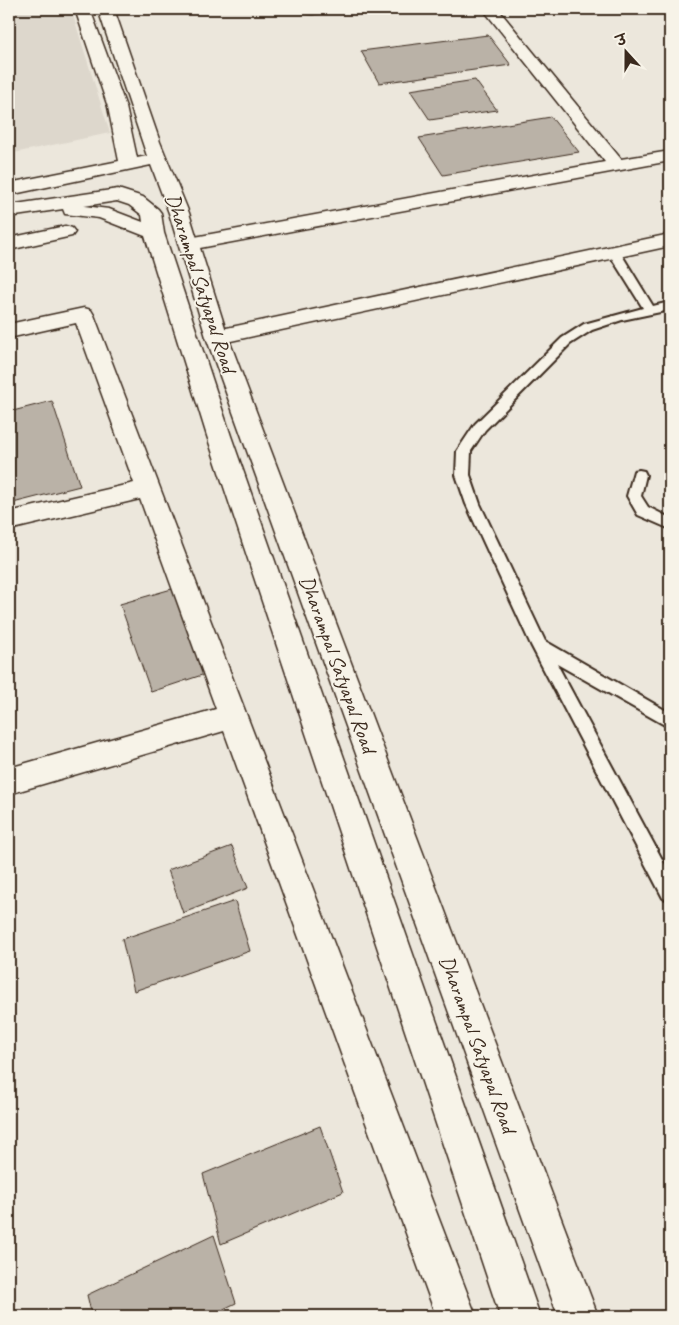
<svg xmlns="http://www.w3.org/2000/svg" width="679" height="1325" font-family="Caveat,'Playpen Sans Deva',sans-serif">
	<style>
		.built { fill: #ddd7cc }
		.building { fill: #bab2a7; stroke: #3b2a1e }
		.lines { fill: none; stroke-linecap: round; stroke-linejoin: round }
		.lane-casing { stroke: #3b2a1e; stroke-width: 4 }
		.street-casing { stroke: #3b2a1e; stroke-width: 3 }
		.secondary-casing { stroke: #3b2a1e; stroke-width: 3 }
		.lane { fill: #f7f3e8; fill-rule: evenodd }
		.street { fill: #f7f3e8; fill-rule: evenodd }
		.secondary { fill: #f7f3e8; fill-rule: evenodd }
		.labels { text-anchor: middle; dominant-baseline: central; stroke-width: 4; stroke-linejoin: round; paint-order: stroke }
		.street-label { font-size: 21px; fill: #3b2a1e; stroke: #f7f3e8 }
	</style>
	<rect width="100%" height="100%" fill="#ece7dc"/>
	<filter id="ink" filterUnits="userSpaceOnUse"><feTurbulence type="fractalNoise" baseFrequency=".02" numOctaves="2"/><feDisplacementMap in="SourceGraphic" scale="10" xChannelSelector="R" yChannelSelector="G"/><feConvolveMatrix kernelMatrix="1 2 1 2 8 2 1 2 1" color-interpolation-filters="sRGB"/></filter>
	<g filter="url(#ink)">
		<path class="built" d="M9,9H71L110,133L9,154Z"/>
		<g class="building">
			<path d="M488,35L511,65L379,83L361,51Z"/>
			<path d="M475,80L497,110L430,120L410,90Z"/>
			<path d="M551,117L579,152L443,175L419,138Z"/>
			<path d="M52,401L80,486L9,504V412Z"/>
			<path d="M175,588L208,673L151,692L120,604Z"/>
			<path d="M232,846L248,888L183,913L168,870Z"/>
			<path d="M235,901L250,951L134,991L122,939Z"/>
			<path d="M320,1126L343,1192L221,1244L203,1174Z"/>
			<path d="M214,1235L236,1303L209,1316H92L87,1295Z"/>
		</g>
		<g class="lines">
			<g class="lane-casing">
				<g id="lane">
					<path d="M304,9H328C323,13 307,15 302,11Z"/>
					<path d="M614,248L620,252L653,306L670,302V310L622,320L592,330L570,344L485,430L471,451L470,475L480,504L545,641L670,713V728L557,664L670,874V901L663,898L531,645L466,504L456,475L457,451L475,424L562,338L584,324L643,308L608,252Z"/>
					<path d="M639,470L644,471L646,475L641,496L648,507L670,518V529L638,515L627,496L634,471Z"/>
				</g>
			</g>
			<g class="street-casing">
				<g id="street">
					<path d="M483,9H498L621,159L670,151V161L189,250L182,248L179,244L182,240L189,238L605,162Z"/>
					<path d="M65,226L72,228L75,232L72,236L9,250V238Z"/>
					<path d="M670,234V246L217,344L209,342L206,337L209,332L217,330Z"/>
					<path d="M84,308L91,310L94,315L476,1316H436L224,731L9,794V768L216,709L140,499L9,530V512L134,483L76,323L9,338V324Z"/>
				</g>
			</g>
			<g class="secondary-casing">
				<g id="secondary">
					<path d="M75,9H90L126,107L137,158L147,156L98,9H114L160,142L189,213L228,337L598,1316H558L206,337L169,213L151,165L9,195V183L119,161L108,107Z"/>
					<path d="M118,189L143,197L158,209L161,213L164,233L231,436L540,1316H500L207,436L145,236L99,218L65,214L63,209L9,217V205ZM117,201L129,205L142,215L143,222L109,209L84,206Z"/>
				</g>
			</g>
			<use href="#lane" class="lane"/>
			<use href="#street" class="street"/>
			<use href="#secondary" class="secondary"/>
		</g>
	</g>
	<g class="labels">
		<g class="street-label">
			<text transform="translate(201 283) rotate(72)">Dharampal Satyapal Road</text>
			<text transform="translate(338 664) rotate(70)">Dharampal Satyapal Road</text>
			<text transform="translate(478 1044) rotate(70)">Dharampal Satyapal Road</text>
		</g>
	</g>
	<rect width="679" height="1325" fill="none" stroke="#f7f3e8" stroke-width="30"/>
	<rect x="15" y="15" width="649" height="1295" fill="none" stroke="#3b2a1e" stroke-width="2" filter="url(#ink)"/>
	<g transform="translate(626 52) rotate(339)" stroke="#f7f3e8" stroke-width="4" paint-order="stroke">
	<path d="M0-4L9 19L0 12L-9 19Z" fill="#3b2a1e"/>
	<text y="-8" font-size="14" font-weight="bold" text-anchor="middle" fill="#3b2a1e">उ</text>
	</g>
</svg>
